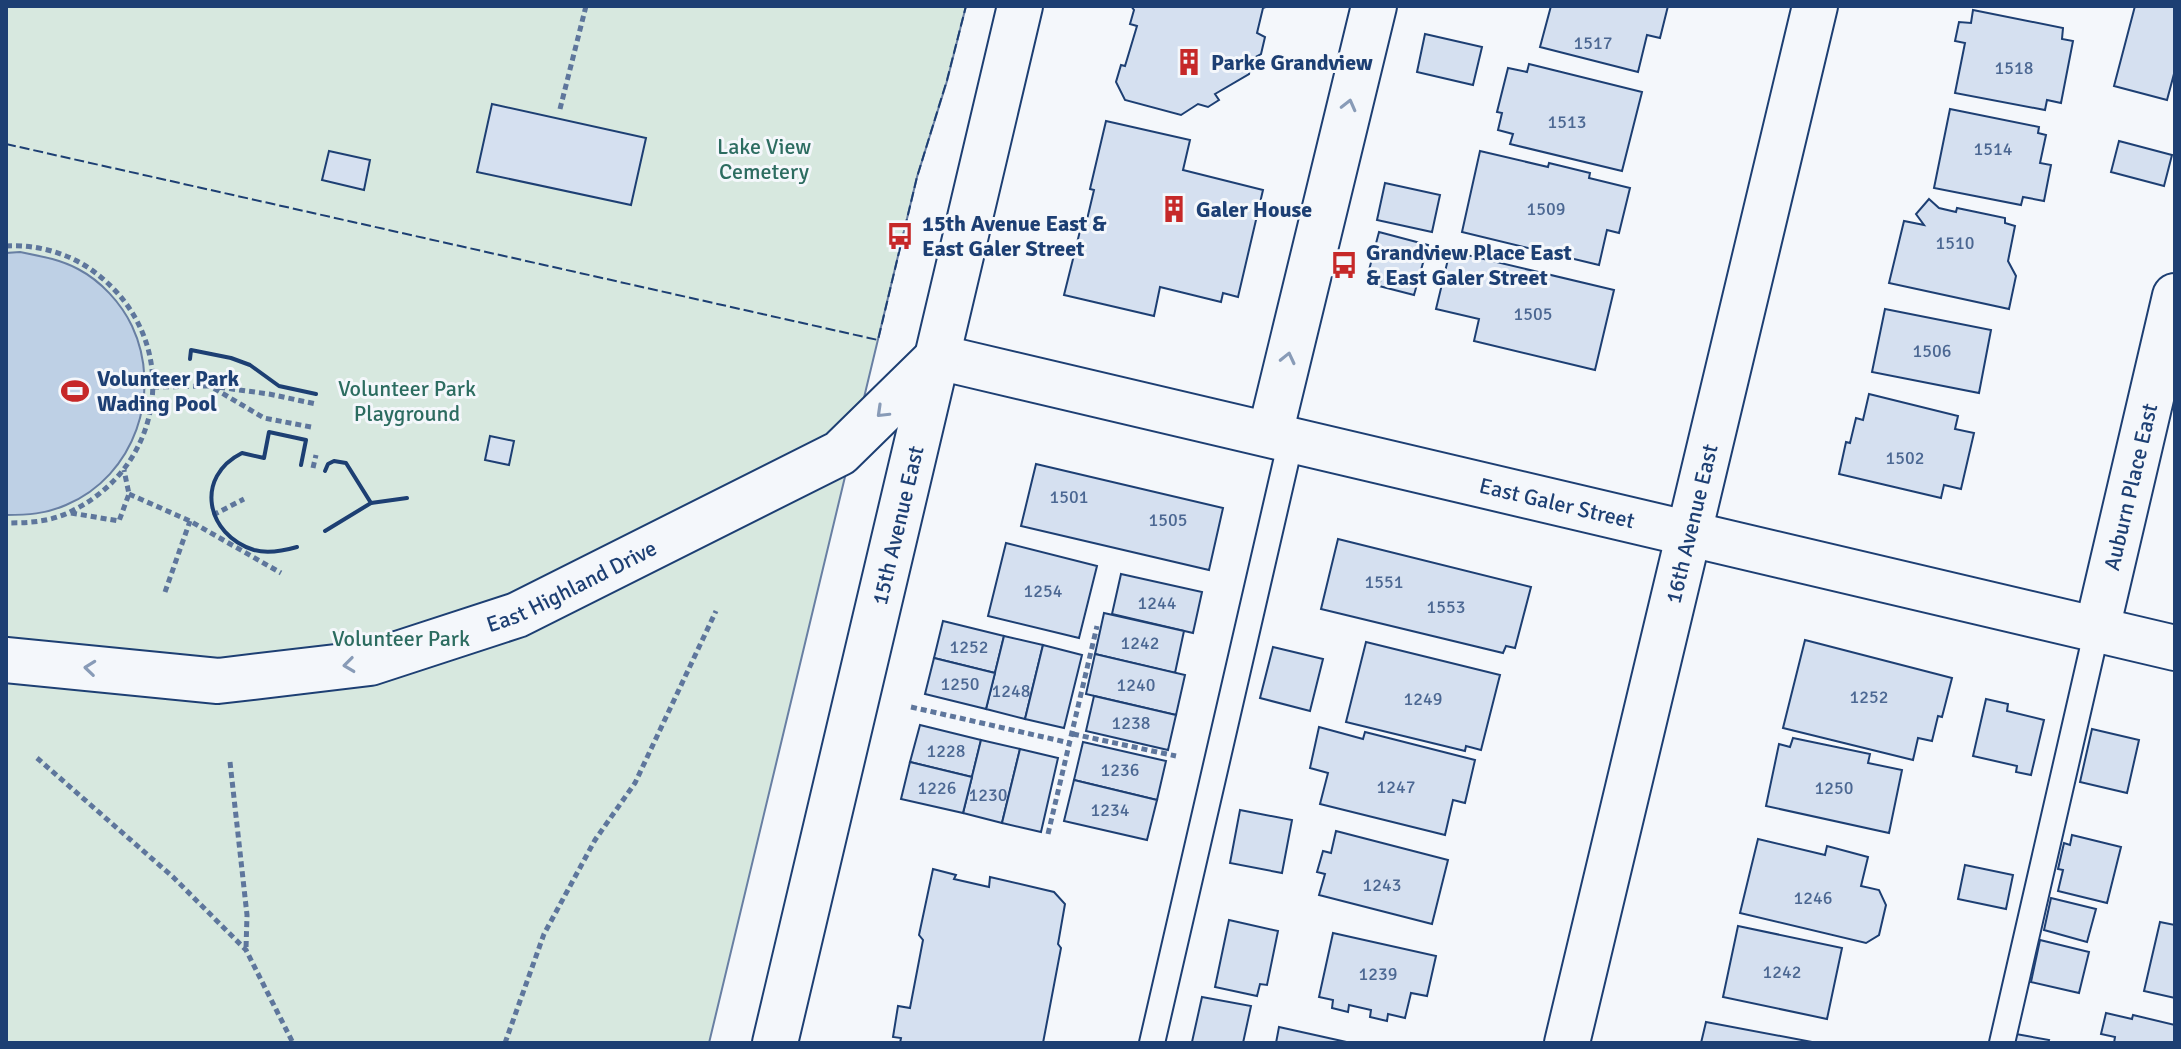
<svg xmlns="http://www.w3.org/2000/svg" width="2181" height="1049" font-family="Signika,sans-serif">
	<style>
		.green { fill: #d7e8df; stroke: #687fa3; stroke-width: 2 }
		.water { fill: #bed0e5; stroke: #687fa3; stroke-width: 2 }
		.building { fill: #d5e0f0; stroke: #1d3f73; stroke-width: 2 }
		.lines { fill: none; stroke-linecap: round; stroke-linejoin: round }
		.lane-casing { stroke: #1d3f73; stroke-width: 28 }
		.street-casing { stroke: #1d3f73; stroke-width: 48 }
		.secondary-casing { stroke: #1d3f73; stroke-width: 48 }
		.path { stroke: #5e769c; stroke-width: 5; stroke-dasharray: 6 4; stroke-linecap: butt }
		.lane { stroke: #f4f7fb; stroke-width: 24 }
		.street { stroke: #f4f7fb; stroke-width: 44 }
		.secondary { stroke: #f4f7fb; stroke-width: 44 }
		.fence { stroke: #1d3f73; stroke-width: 2; stroke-dasharray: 10 4; stroke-linecap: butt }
		.wall { stroke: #1d3f73; stroke-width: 4 }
		.oneway { stroke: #889bb7 }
		.labels { text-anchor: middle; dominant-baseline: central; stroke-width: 6; stroke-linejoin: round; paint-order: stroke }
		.number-label { font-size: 18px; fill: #4b6792 }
		.poi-label { font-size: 22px; font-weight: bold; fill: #1d3f73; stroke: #f4f7fb; text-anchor: start }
		.park-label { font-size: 22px; fill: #2c6c60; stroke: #f4f7fb }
		.street-label { font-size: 22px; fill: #1d3f73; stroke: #f4f7fb }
	</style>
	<rect width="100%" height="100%" fill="#f4f7fb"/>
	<path class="green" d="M6,6H966L947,81L917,177L709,1043H6Z"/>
	<path class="water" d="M20,252C40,256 59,259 78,269C101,281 121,303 132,326C163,392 135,476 66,505C46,514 27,515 6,515V253Z"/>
	<g class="building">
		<path d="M1131,6H1268L1263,8L1257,33L1265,37L1261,54L1252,59L1249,74L1215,94L1219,100L1208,107L1198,104L1181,115L1125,100L1116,82L1121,65L1125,66L1137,26L1130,24L1134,10Z"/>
		<path d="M1551,6H1668L1660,38L1647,35L1638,72L1540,47Z"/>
		<path d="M2135,6H2175V70L2167,100L2114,86Z"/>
		<path d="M1973,10L2063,28L2062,39L2073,41L2061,103L2047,100L2045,110L1955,93L1965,43L1955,41L1959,22L1971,23Z"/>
		<path d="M1425,34L1482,47L1473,85L1417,72Z"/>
		<path d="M1529,64L1642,92L1622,171L1510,144L1513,134L1498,130L1502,113L1497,112L1508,68L1527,72Z"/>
		<path d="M492,104L646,138L631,205L477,172Z"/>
		<path d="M1950,109L2039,127L2038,133L2046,135L2040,163L2051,165L2044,201L2023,197L2021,205L1934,188Z"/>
		<path d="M1106,121L1190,140L1183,170L1263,190L1238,297L1223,293L1221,302L1160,287L1154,316L1064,295L1081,227L1085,228L1094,190L1090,189Z"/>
		<path d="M2119,141L2172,155L2164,186L2111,172Z"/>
		<path d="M329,151L370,160L364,190L322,180Z"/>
		<path d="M1480,151L1548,167L1549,163L1590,173L1589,178L1630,188L1619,233L1607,230L1599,265L1462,232Z"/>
		<path d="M1385,183L1440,195L1432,232L1377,220Z"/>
		<path d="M1929,199L1939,208L1956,212L1957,208L2005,218V223L2015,226L2008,261L2016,276L2009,309L1889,283L1904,221L1924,225L1916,214Z"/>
		<path d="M1379,232L1428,245L1414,295L1379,286L1381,278L1368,274Z"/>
		<path d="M1450,251L1614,290L1595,370L1474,341L1479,319L1436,309Z"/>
		<path d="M1885,309L1991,330L1979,393L1872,372Z"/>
		<path d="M1869,394L1958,416L1955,429L1974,433L1961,489L1944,485L1941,498L1839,474L1846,442L1850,443L1856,418L1863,420Z"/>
		<path d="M490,436L514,441L509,465L485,460Z"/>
		<path d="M1036,464L1223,508L1209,570L1021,526Z"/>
		<path d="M1338,539L1531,587L1515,648L1506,646L1503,653L1321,609Z"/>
		<path d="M1006,543L1097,566L1079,638L988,616Z"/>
		<path d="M1121,574L1202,592L1193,633L1112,614Z"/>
		<path d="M1104,613L1184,631L1175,673L1095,654Z"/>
		<path d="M943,621L1004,636L995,673L934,658Z"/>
		<path d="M1004,636L1043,645L1025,719L986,709Z"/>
		<path d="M1805,640L1952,678L1942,717L1938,716L1932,741L1918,738L1913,760L1783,728Z"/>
		<path d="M1366,642L1500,675L1481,750L1466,746L1465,751L1346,722Z"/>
		<path d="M1043,645L1082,655L1064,728L1025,719Z"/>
		<path d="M1273,647L1323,659L1310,711L1260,698Z"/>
		<path d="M1095,654L1185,675L1176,715L1086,694Z"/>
		<path d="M934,658L995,673L986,709L925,694Z"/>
		<path d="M1094,696L1176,715L1168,750L1086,731Z"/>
		<path d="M1986,699L2008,704L2007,711L2044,720L2031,775L2016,772L2017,766L1973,756Z"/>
		<path d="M920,725L981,740L972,777L910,762Z"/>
		<path d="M1319,727L1363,739L1365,732L1475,760L1465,803L1453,800L1445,835L1320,804L1328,773L1310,768Z"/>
		<path d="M2092,729L2139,740L2127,793L2080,782Z"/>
		<path d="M1793,738L1870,754L1868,763L1902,770L1889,833L1766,806L1779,744L1790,747Z"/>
		<path d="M981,740L1020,749L1002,823L963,813Z"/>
		<path d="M1083,742L1166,761L1157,800L1074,780Z"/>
		<path d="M1020,749L1058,758L1041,832L1002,823Z"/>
		<path d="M910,762L972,777L963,813L901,799Z"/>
		<path d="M1074,780L1157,800L1147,840L1064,821Z"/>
		<path d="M1240,810L1292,820L1282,873L1230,863Z"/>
		<path d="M1336,831L1448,860L1432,924L1319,895L1325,874L1317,872L1323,851L1331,853Z"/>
		<path d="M2072,835L2121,847L2107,903L2058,891L2063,870L2058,869L2064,843L2070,845Z"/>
		<path d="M1758,839L1825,855L1827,846L1868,857L1861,886L1879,890L1886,905L1879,935L1866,943L1740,913Z"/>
		<path d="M1965,865L2013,875L2006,909L1958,899Z"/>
		<path d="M933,869L956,875L954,879L989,887L990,877L1054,892L1065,904L1058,944L1061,948L1043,1043H900L901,1038L893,1037L898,1006L910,1008L923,940L919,935Z"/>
		<path d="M2051,898L2096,909L2087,942L2044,930Z"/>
		<path d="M1229,920L1278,931L1267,985L1260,984L1257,996L1215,987Z"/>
		<path d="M2160,922L2175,925V998L2144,991Z"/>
		<path d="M1738,926L1842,948L1827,1019L1723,997Z"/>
		<path d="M1333,933L1436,956L1427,996L1411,993L1405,1018L1388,1014L1387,1021L1370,1017L1371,1010L1349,1005L1348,1012L1332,1008L1333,1000L1319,997Z"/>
		<path d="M2040,940L2089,952L2079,993L2031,982Z"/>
		<path d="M1202,997L1251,1006L1243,1043L1192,1042Z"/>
		<path d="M2106,1013L2132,1019L2133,1015L2175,1025V1043H2114L2115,1037L2101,1034Z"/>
		<path d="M1706,1022L1812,1042L1701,1043Z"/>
		<path d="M1279,1027L1351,1043H1276Z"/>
		<path d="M2016,1034L2049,1040L2048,1043H2014Z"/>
	</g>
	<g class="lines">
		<g class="lane-casing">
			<g id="lane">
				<path d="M1152,1043L1291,440"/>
				<path d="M2002,1043L2097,629"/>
			</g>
		</g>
		<g class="street-casing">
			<g id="street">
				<path d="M1270,434L1374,6"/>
				<path id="s1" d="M2097,629L2175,296"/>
				<path id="s2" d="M6,660L218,681L370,663L517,615L840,453L938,357"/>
				<path id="s3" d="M1567,1043L1815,6"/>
			</g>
		</g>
		<g class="secondary-casing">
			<g id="secondary">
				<path id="s4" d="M938,357L2175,648"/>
				<path id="s5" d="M775,1043L1020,6"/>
			</g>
		</g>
		<g class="path">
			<path d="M560,109L586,6"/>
			<path d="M6,246C38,244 72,254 97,274C182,340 167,464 72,511C51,522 28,523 6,523"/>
			<path d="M153,387L210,386"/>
			<path d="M311,427L264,418L210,386L269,394L316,404"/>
			<path d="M313,468L316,455"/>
			<path d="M129,494L190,521L281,573"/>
			<path d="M71,513L119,521L129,494L124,470"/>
			<path d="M213,515L244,499"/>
			<path d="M165,592L190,521"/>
			<path d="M911,707L1070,743"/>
			<path d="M1073,734L1176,756"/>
			<path d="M37,758L173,877L246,950L293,1043"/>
			<path d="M230,762L247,915L246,949"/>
			<path d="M1048,834L1097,626"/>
			<path d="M505,1043L544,934L595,840L635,783L716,611"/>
		</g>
		<use href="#lane" class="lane"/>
		<use href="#street" class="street"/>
		<use href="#secondary" class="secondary"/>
		<path class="fence" d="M6,144L878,340L917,177L947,80L966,6"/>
		<g class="wall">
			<path d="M190,359L191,350L231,358L250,365L279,386L316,394"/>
			<path d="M325,471L328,464L334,461L346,463L371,503"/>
			<path d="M325,531L371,503L407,498"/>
			<path d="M297,547C283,551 268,554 254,550C206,535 194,477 242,453L264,458L269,432L306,440L301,465"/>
		</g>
	</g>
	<defs><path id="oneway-chevron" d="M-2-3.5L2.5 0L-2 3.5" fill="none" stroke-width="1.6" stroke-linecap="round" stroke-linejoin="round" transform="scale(2)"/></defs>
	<g class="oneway">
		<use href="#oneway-chevron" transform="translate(1349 105) rotate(-76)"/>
		<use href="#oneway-chevron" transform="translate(1288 358) rotate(-77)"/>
		<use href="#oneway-chevron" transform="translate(882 412) rotate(136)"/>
		<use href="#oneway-chevron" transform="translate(349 665) rotate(173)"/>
		<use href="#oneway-chevron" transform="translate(90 668) rotate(-174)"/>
	</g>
	<defs>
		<g id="building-bare" transform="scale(2.16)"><path d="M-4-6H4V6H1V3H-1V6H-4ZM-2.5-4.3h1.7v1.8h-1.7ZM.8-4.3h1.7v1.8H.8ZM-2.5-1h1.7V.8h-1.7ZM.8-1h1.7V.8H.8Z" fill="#c62828" stroke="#f4f7fb" stroke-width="2.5" paint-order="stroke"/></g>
		<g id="bus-bare" transform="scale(2.16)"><path d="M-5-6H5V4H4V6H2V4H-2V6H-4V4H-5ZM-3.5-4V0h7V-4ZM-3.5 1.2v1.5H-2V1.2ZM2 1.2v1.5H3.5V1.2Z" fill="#c62828" stroke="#f4f7fb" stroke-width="2.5" paint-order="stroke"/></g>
		<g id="stadium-bare" transform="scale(2.16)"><path d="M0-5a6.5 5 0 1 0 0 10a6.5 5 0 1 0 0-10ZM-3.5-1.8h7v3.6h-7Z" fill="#c62828" stroke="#f4f7fb" stroke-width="2.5" paint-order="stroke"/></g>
	</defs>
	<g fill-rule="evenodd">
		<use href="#building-bare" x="1189" y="62"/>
		<use href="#building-bare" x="1174" y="209"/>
		<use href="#bus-bare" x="900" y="236"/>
		<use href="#bus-bare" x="1344" y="265"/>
		<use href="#stadium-bare" x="75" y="391"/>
	</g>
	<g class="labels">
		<g class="number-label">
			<text x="1593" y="43">1517</text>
			<text x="2014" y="68">1518</text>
			<text x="1567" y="122">1513</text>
			<text x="1993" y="149">1514</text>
			<text x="1546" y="209">1509</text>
			<text x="1955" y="243">1510</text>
			<text x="1533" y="314">1505</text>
			<text x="1932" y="351">1506</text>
			<text x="1905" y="458">1502</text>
			<text x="1069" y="497">1501</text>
			<text x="1168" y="520">1505</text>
			<text x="1384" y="582">1551</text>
			<text x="1043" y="591">1254</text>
			<text x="1157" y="603">1244</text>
			<text x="1446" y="607">1553</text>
			<text x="1140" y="643">1242</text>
			<text x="969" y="647">1252</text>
			<text x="960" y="684">1250</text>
			<text x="1136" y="685">1240</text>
			<text x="1011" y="691">1248</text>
			<text x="1869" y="697">1252</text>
			<text x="1423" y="699">1249</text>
			<text x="1131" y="723">1238</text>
			<text x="946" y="751">1228</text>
			<text x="1120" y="770">1236</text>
			<text x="1396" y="787">1247</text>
			<text x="937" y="788">1226</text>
			<text x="1834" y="788">1250</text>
			<text x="988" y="795">1230</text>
			<text x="1110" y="810">1234</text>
			<text x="1382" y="885">1243</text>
			<text x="1813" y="898">1246</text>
			<text x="1782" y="972">1242</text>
			<text x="1378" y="974">1239</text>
		</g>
		<g class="poi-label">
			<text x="1211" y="62">Parke Grandview</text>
			<text x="1196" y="209">Galer House</text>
			<text x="922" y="223">15th Avenue East &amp;<tspan x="922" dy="25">East Galer Street</tspan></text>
			<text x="1366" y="252">Grandview Place East<tspan x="1366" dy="25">&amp; East Galer Street</tspan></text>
			<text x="97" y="378">Volunteer Park<tspan x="97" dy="25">Wading Pool</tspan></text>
		</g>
		<g class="park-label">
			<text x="764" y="146">Lake View<tspan x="764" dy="25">Cemetery</tspan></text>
			<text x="407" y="388">Volunteer Park<tspan x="407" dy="25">Playground</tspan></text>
			<text x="401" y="638">Volunteer Park</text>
		</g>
		<g class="street-label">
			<text stroke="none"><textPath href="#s1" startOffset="146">Auburn Place East</textPath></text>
			<text stroke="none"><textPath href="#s4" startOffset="636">East Galer Street</textPath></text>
			<text stroke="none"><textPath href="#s5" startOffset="532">15th Avenue East</textPath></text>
			<text stroke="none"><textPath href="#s3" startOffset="534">16th Avenue East</textPath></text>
			<text stroke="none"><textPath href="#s2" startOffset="582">East Highland Drive</textPath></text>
		</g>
	</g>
	<rect width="2181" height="1049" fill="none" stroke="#1d3f73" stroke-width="16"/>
</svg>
